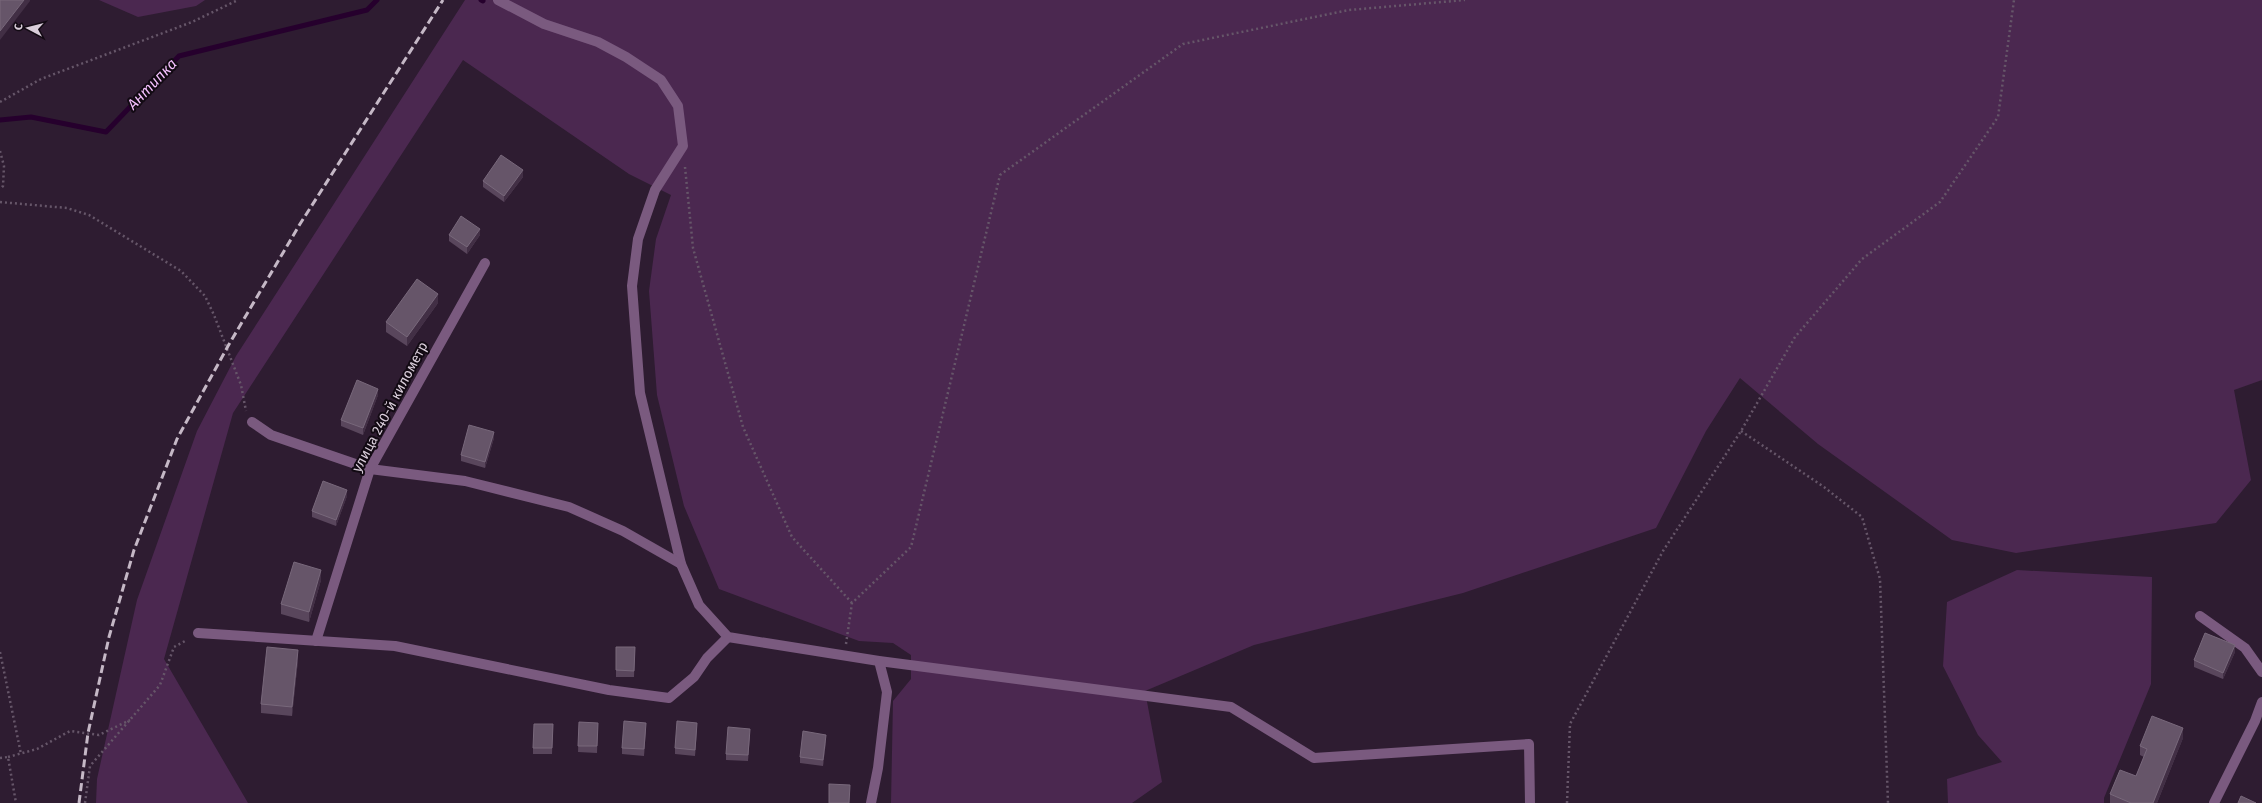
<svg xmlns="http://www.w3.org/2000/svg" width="2262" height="803" font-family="'Fira Sans',sans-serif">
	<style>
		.green { fill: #4b2850 }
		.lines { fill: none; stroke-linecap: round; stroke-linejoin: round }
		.stream { stroke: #26002d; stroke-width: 5 }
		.path { stroke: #665669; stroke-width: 2.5; stroke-dasharray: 2 3; stroke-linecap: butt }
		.minor { stroke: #7a5a7f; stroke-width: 10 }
		.rail { stroke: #c5b8c6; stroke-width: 3; stroke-dasharray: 8 4; stroke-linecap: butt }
		.wall { fill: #59465c }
		.shaded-wall { fill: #422f45 }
		.building { fill: #665569; stroke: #78687b }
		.labels { text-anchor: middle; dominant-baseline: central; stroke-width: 4; stroke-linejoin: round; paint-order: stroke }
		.street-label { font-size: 14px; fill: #d9cdda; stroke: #120a13 }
		.water-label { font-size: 15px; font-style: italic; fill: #f3bffc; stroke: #120a13 }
	</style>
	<rect width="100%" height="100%" fill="#2e1c31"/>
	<g class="green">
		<path d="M99,0H205L196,6L138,17Z"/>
		<path d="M465,0H2262V380L2234,390L2251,480L2216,523L2016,553L1952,540L1818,444L1740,378L1706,431L1656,528L1463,593L1254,645L1145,691L1162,782L1132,803H891L893,701L911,679V655L893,643L859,641L719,589L684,506L657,395L649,291L656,239L671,195L629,174L463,60L233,413L164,659L248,803H96L97,779L137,600L197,431L236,356Z"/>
		<path d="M2017,570L2152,577L2151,684L2104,798V803H1948L1947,779L2002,762L1978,735L1943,666L1947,602Z"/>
	</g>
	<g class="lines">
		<g class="stream">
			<path d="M481,0L483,1"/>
			<path d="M0,120L31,117L106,132L179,56L367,10L377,0"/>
		</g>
		<g class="path">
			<path d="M0,102L41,79L192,22L238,0"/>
			<path d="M0,151L4,166L3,186L0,189"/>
			<path d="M685,167L693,248L743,427L792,537L852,603"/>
			<path d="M0,202L67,208L89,215L181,271L205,296L214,315L241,385L246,411"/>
			<path d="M1741,431L1824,487L1862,517L1880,579L1888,803"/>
			<path d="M846,644L852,603L911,547L1000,175L1183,44L1349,10L1465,0"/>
			<path d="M0,652L21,754"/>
			<path d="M8,757L37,749L70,731L99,735L130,720"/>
			<path d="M0,758L8,757L16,803"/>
			<path d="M85,803L90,766L160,685L174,647L187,640"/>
			<path d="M1567,803L1570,724L1663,551L1741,431L1795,337L1862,259L1940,202L1998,117L2014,0"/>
		</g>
		<g class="minor">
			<path d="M498,0L544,24L598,42L626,57L661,80L678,106L683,146L655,190L638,239L632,286L640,393L681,564L699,605L728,637L879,661L1231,707L1314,758L1529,744L1530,803"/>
			<path d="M252,422L271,435L370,469L465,481L569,507L623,531L681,564"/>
			<path d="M2200,616L2245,648L2262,672"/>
			<path d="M198,633L395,646L609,690L669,698L694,677L707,658L728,637"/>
			<path d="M316,641L370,469L485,263"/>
			<path d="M871,803L878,768L887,692L879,661"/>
			<path d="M2214,803L2255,721L2262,702"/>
		</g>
		<path class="rail" d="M79,803L88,733L109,637L134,550L177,439L228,346L300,224L443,0"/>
	</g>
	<g class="wall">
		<path d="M523,177L504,202L483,187V181Z"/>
		<path d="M449,235H480L467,254L449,241Z"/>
		<path d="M438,303L407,346L386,332V322Z"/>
		<path d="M378,395L363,435L341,426V420Z"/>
		<path d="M494,438L485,468L461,461V455Z"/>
		<path d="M347,496L336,526L312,517V511Z"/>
		<path d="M321,580L309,622L281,614V604Z"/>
		<path d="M616,647H635L634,677H616Z"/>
		<path d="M2235,652L2223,679L2194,667V660Z"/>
		<path d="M298,660L292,716L261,713V704Z"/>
		<path d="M579,722L598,723L597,753L578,752Z"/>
		<path d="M553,724L552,754H533V748Z"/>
		<path d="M646,729L644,756L622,754V748Z"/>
		<path d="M697,730L695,756L675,754V748Z"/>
		<path d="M750,735L748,761L726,760V754Z"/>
		<path d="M2183,738L2157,803H2110V794L2136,776L2144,757L2140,755V746Z"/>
		<path d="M826,741L823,766L800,763V757Z"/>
	</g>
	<g class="shaded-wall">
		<path d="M24,0H30V1L0,40V31Z"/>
		<path d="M523,170V177L504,202V196Z"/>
		<path d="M480,229V235L467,254V247Z"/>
		<path d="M438,294V303L407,346V337Z"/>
		<path d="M378,389V395L363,435V428Z"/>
		<path d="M494,432V438L485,468V462Z"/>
		<path d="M347,490V496L336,526V520Z"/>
		<path d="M321,570V580L309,622V612Z"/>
		<path d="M2235,645V652L2223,679V673Z"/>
		<path d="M298,650V660L292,716V707Z"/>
		<path d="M697,723V730L695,756V750Z"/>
		<path d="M2183,728V738L2157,803H2153Z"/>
		<path d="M826,735V741L823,766V760Z"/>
	</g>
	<g class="building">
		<path d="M0,0H24L0,31Z"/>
		<path d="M501,155L523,170L504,196L483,181Z"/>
		<path d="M461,216L480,229L467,247L449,235Z"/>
		<path d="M417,279L438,294L407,337L386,322Z"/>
		<path d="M357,380L378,389L363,428L341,420Z"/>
		<path d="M469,425L494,432L485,462L461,455Z"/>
		<path d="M323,481L347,490L336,520L312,511Z"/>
		<path d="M294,562L321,570L309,612L281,604Z"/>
		<path d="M2205,633L2235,645L2223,673L2194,660Z"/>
		<path d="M267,647L298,650L292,707L261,704Z"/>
		<path d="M616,647H635L634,671L616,670Z"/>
		<path d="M2152,716L2183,728L2153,803H2131L2110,794L2120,770L2136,776L2147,749L2140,746Z"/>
		<path d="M624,721L646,723L644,749L622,748Z"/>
		<path d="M677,721L697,723L695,750L675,748Z"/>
		<path d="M579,722L598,723L597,746H578Z"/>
		<path d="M534,724H553L552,748H533Z"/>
		<path d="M728,727L750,729L748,755L726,754Z"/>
		<path d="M803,731L826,735L823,760L800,757Z"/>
		<path d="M829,784L850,785L849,803H829Z"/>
		<path d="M2241,796L2256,803H2238Z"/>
	</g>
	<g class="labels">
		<g class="street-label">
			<text transform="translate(390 407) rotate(-62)">улица 240-й километр</text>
		</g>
		<g class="water-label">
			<text transform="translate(152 84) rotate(-46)">Антипка</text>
		</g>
	</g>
	<g transform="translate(28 28) rotate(277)" stroke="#120a13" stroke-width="3" paint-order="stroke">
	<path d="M0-3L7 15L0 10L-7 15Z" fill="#d9cdda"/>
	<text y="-6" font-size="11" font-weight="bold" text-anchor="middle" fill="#d9cdda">С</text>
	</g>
</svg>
